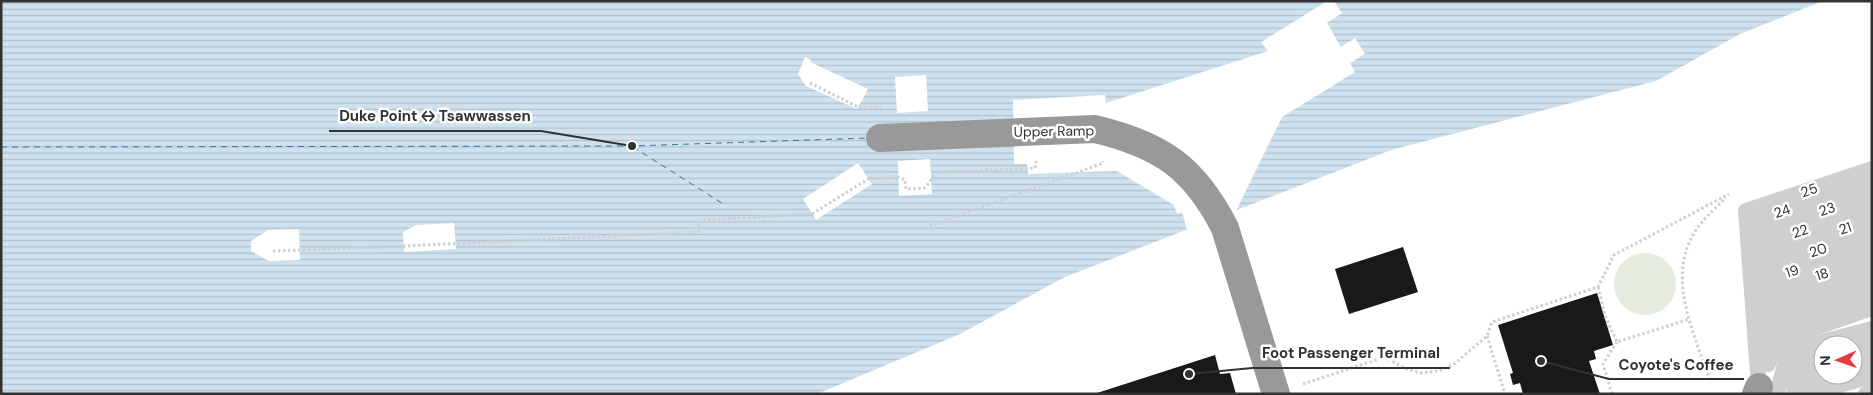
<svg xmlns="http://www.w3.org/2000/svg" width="1873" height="395" font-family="'DM Sans',sans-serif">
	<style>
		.park { fill: #e5ecde }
		.water { fill: url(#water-rules) }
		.pier { fill: #fff }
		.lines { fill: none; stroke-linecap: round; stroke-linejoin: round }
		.ferry { stroke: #3f7396; stroke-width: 1; stroke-dasharray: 6 5; stroke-linecap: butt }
		.building { fill: #191919 }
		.path { stroke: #cfcfcf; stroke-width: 3; stroke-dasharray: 2.5 2.5; stroke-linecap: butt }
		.lane { stroke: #cfcfcf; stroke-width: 16 }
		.highway { stroke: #999; stroke-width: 28 }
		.path-bridge { stroke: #cfcfcf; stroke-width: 3; stroke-dasharray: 2.5 2.5; stroke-linecap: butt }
		.highway-bridge { stroke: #999; stroke-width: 28 }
		.labels { text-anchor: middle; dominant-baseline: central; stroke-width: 5; stroke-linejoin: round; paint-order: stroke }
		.street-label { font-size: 14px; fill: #323232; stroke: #fff }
		.leader { fill: none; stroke: #323232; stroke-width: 2 }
		.callout-dot { fill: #323232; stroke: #fff; stroke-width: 2 }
		.callout-label { font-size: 15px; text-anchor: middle; font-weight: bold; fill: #323232; stroke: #fff; stroke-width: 5; stroke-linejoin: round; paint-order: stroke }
	</style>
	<defs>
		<pattern id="water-rules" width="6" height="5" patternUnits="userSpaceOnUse" patternTransform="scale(1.25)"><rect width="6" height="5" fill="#cee1ee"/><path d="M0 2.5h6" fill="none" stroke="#b1c2cd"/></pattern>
	</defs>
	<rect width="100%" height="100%" fill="#fff"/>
	<circle class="park" cx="1645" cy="284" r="31"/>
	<path class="water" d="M1,1H1823L1740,34L1656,81L1391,150L1065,277L960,334L817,394H1Z"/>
	<g class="pier">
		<path d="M1327,1H1334L1342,13L1327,23L1341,47L1355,38L1365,54L1350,63L1355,72L1282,117L1236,211L1187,230L1182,212L1177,214L1174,205L1117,171L1028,174L1027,164H1014L1013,100L1105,95L1106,103L1268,51L1261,42Z"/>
		<path d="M805,57L811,60L810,62L868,89L857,109L806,86L798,74Z"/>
		<path d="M926,75L928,111L897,113L895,77Z"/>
		<path d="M930,159L932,194L899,196L898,161Z"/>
		<path d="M858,163L872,184L816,220L803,199Z"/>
		<path d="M454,223L456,249L404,252L403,232L416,225Z"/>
		<path d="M299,229L300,260L269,261L251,251V241L268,230Z"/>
	</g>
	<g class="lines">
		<g class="ferry">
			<path d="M1,147L632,146L868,138"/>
			<path d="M633,147L725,205"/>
		</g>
	</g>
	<g class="building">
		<path d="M1403,247L1418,292L1349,314L1335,269Z"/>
		<path d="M1597,293L1613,345L1594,351L1596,359L1589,361L1600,394H1523L1520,383L1513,385L1510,374L1513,373L1498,325Z"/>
		<path d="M1215,355L1220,374L1230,373L1236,394H1094Z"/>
	</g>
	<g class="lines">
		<g class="path">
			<path d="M810,83L858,107H881"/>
			<path d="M812,214L868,179L898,177L905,180L906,189L925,188L937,172L1035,168L1036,161"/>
			<path d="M273,251L404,246L698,232L700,222L703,220"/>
			<path d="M1598,287L1605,316L1617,342L1690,319"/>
			<path d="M1487,336L1505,394"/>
			<path d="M1710,380C1695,336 1667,280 1693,235C1701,221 1714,209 1726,198"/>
			<path d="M1303,384L1385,357L1404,368L1420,373L1438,371L1454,364L1487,336L1492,322L1598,287L1614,255L1729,194"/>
			<path d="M1612,394L1603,364L1617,342"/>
		</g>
		<g class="lane">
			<path d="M1751,234L1750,222L1872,181"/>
			<path d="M1754,247V233L1872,194"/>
			<path d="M1758,257V245L1872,207"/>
			<path d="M1761,269V256L1872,219"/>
			<path d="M1768,292L1769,279L1872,245"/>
			<path d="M1774,316L1777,302L1872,270"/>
			<path d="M1762,317L1765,267L1872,232"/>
			<path d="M1776,329L1781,313L1872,283"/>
			<path d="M1853,350L1872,345"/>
			<path d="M1779,352L1788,337L1872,308"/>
			<path d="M1763,355L1773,290L1872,257"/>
			<path d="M1789,362L1792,350L1872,329"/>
			<path d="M1768,364L1784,325L1872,296"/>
			<path d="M1853,366L1872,360"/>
			<path d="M1791,382L1796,365L1823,358"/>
			<path d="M1759,387L1746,211L1872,169"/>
			<path d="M1777,394L1791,343"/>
			<path d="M1794,394L1799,380L1823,374"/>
			<path d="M1806,394L1872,376"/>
			<path d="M1866,394L1872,392"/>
		</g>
		<path class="highway" d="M1756,394L1759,387"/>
		<g class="path-bridge">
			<path d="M703,220L812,214"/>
			<path d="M930,226L1103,163V161"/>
		</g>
		<path class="highway-bridge" d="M880,138L1095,129C1161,145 1194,167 1225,228L1276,394"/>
	</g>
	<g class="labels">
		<g class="street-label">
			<text transform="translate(1054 131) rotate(-1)">Upper Ramp</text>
			<text transform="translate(1809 190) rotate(-19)">25</text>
			<text transform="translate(1827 209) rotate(-18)">23</text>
			<text transform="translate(1782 211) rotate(-18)">24</text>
			<text transform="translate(1845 228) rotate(-18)">21</text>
			<text transform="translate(1800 231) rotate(-18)">22</text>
			<text transform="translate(1818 250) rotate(-18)">20</text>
			<text transform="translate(1792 271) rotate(-18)">19</text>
			<text transform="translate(1822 274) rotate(-18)">18</text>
		</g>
	</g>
	<path class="leader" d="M632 146L541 131H329M1189 374L1252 368H1450M1541 361L1609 379H1744"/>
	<g class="callout-dot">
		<circle cx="632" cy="146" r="5"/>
		<circle cx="1189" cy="374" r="5"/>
		<circle cx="1541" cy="361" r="5"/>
	</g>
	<g class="callout-label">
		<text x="435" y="121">Duke Point ↔ Tsawwassen</text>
		<text x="1351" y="358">Foot Passenger Terminal</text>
		<text x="1676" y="370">Coyote's Coffee</text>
	</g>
	<rect width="1873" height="395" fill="none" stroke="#323232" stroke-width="5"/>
	<g transform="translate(1838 360) rotate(268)"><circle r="24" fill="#ffffff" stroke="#adadad"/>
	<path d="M0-4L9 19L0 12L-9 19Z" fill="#e63843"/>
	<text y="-8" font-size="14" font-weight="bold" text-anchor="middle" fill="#323232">N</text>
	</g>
</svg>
